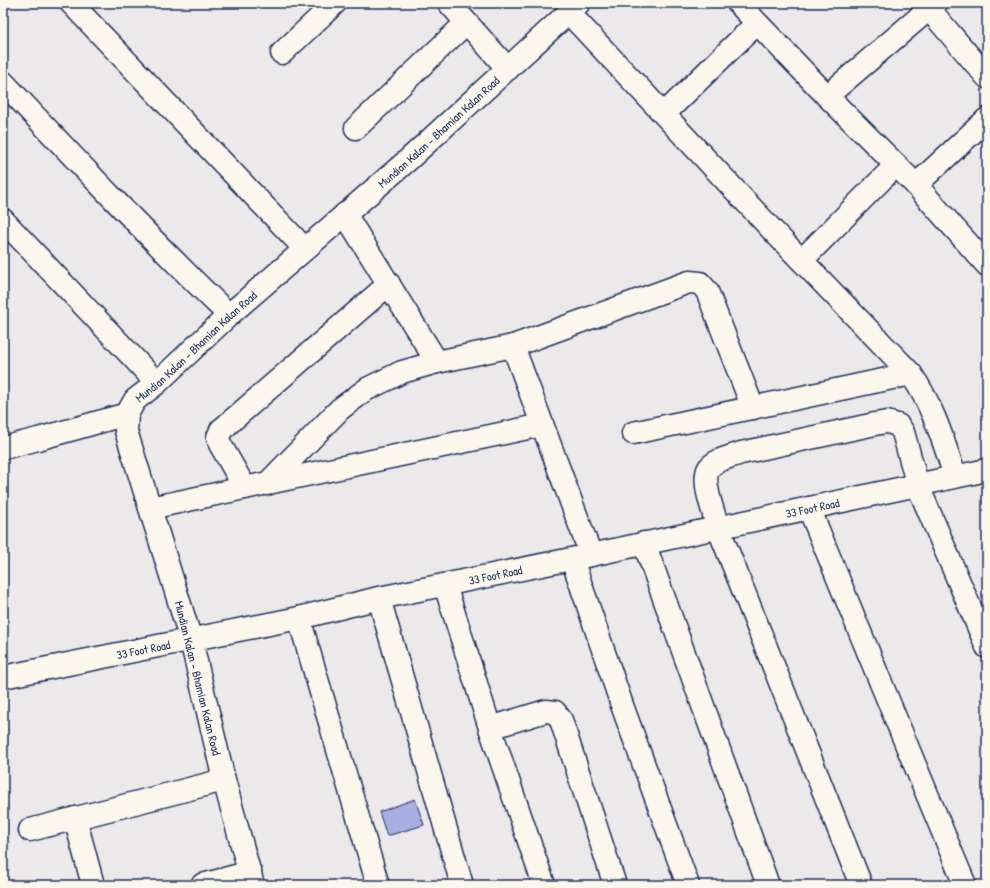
<svg xmlns="http://www.w3.org/2000/svg" width="990" height="888" font-family="'Patrick Hand',sans-serif">
	<style>
		.building { fill: #a9b0e1; stroke: #1b2f5e }
		.lines { fill: none; stroke-linecap: round; stroke-linejoin: round }
		.minor-casing { stroke: #1b2f5e; stroke-width: 25 }
		.minor { stroke: #fbf7ec; stroke-width: 22 }
		.labels { text-anchor: middle; dominant-baseline: central; stroke-width: 3; stroke-linejoin: round; paint-order: stroke }
		.street-label { font-size: 12px; fill: #1b2f5e; stroke: #fbf7ec }
	</style>
	<rect width="100%" height="100%" fill="#ebe9ea"/>
	<filter id="ink" filterUnits="userSpaceOnUse"><feTurbulence type="fractalNoise" baseFrequency=".025" numOctaves="2"/><feDisplacementMap in="SourceGraphic" scale="8" xChannelSelector="R" yChannelSelector="G"/><feConvolveMatrix kernelMatrix="1 2 1 2 8 2 1 2 1" color-interpolation-filters="sRGB"/></filter>
	<g filter="url(#ink)">
		<path class="building" d="M415,799L424,825L387,836L379,812Z"/>
		<g class="lines">
			<g class="minor-casing">
				<g id="minor">
					<path d="M71,3L305,249"/>
					<path d="M449,3L508,69"/>
					<path d="M738,3L827,96L916,185L987,265"/>
					<path d="M929,9L987,77"/>
					<path d="M569,13L776,234L911,374C933,406 943,440 955,476"/>
					<path d="M282,53L335,3"/>
					<path d="M3,82C77,161 151,240 229,315"/>
					<path d="M827,96L936,3"/>
					<path d="M664,114L756,24"/>
					<path d="M356,128L466,23"/>
					<path d="M916,185L987,119"/>
					<path d="M345,214L437,362"/>
					<path d="M3,220L157,383"/>
					<path d="M802,260L896,165"/>
					<path d="M513,346L591,555"/>
					<path d="M633,433L911,374"/>
					<path d="M3,448L38,439L127,414"/>
					<path d="M267,484L340,409L367,389L402,372L437,362L513,346L689,282L700,283L707,291L753,408"/>
					<path d="M245,488L220,444L218,437L221,430L389,284"/>
					<path d="M150,508L542,425"/>
					<path d="M809,508L897,722L965,885"/>
					<path d="M644,543L768,885"/>
					<path d="M572,559L623,708L688,885"/>
					<path d="M445,585L490,728L544,885"/>
					<path d="M379,598L462,885"/>
					<path d="M299,618L378,885"/>
					<path id="s1" d="M3,677L299,618L379,598L591,555L987,470"/>
					<path d="M490,728L546,711L555,712L561,720L615,885"/>
					<path d="M75,818L93,885"/>
					<path d="M30,830L224,780"/>
					<path d="M202,885L250,872"/>
					<path id="s2" d="M253,885L224,780L191,640L126,431L127,414L135,400L157,383L229,315L408,160L579,3"/>
					<path d="M861,885L718,527C714,514 701,480 709,468C716,459 731,457 741,453L875,424L887,422L898,425L903,432L918,486L987,647"/>
				</g>
			</g>
			<use href="#minor" class="minor"/>
		</g>
	</g>
	<g class="labels">
		<g class="street-label">
			<text stroke="none"><textPath href="#s2" startOffset="910">Mundian Kalan - Bhamian Kalan Road</textPath></text>
			<text stroke="none"><textPath href="#s2" startOffset="586">Mundian Kalan - Bhamian Kalan Road</textPath></text>
			<text stroke="none"><textPath href="#s1" startOffset="827">33 Foot Road</textPath></text>
			<text stroke="none"><textPath href="#s1" startOffset="503">33 Foot Road</textPath></text>
			<text stroke="none"><textPath href="#s1" startOffset="143">33 Foot Road</textPath></text>
			<text transform="translate(198 678) rotate(76)">Mundian Kalan - Bhamian Kalan Road</text>
		</g>
	</g>
	<rect width="990" height="888" fill="none" stroke="#fbf7ec" stroke-width="16"/>
	<rect x="8" y="8" width="974" height="872" fill="none" stroke="#1b2f5e" stroke-width="1.5" filter="url(#ink)"/>
</svg>
